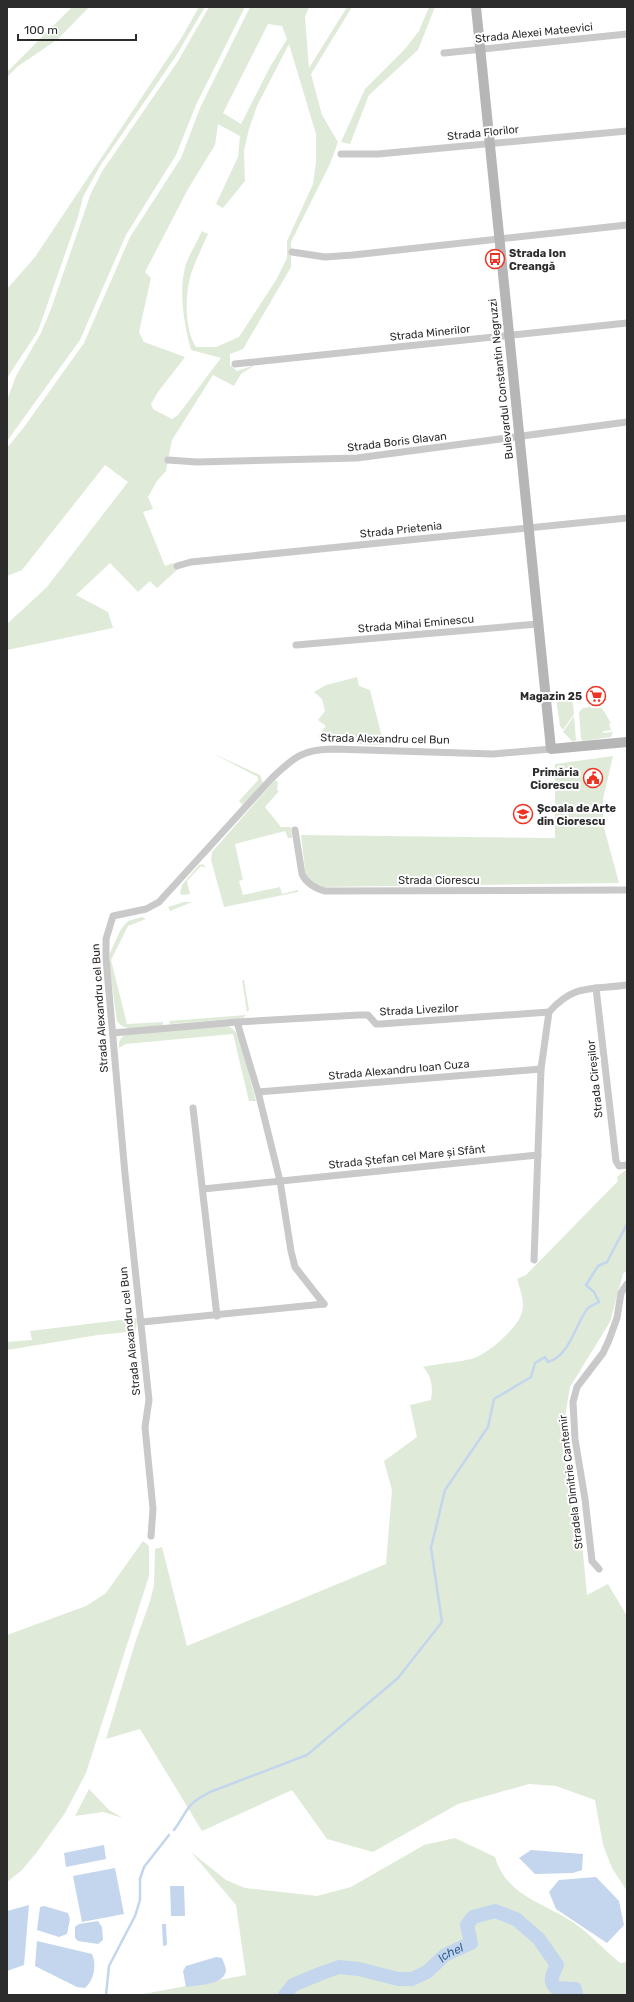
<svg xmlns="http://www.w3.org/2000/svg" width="634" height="2002" font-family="Rubik,sans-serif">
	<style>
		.green { fill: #dfebd8; fill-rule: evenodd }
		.water { fill: #c3d6ed }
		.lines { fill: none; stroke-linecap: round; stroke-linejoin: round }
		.stream { stroke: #c3d6ed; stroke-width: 2.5 }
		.river { stroke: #c3d6ed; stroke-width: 14 }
		.street { stroke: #c9c9c9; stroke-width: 7 }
		.secondary { stroke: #b6b6b6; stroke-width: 10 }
		.labels { text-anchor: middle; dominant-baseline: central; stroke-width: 4; stroke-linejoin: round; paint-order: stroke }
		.street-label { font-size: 11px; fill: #2c2c2c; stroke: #fff }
		.poi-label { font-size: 11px; font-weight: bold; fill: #2c2c2c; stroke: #fff; text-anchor: start }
		.water-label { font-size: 12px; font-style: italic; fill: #366092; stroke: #fff }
	</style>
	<rect width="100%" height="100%" fill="#fff"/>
	<g class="green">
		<path d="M72,7H89L58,39L17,67L7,77V72Z"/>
		<path d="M199,7H205L174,59L100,166L83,197L78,217L38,331L7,378V289L35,257L182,37Z"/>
		<path d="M209,7H245L196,105L176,155L126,235L80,340L7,441V400L16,376L41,333L51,309L91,193L103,170L178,61Z"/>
		<path d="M250,7H309L305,17L309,68L347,7H352L311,74L322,115L338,142L330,164L291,242V267L243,349L230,354V365L237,371L255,365L241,374L234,386L213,375L172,440L166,471L157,481L148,497L153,509L143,512L165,566L173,563L178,569L157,588L150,581L138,592L110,563L76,595L108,612L113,628L7,650V624L47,587L128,482L105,465L22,570L7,576V448L24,427L84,343L130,237L181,158L200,108ZM268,24L282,26L287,39L270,67L241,124L223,113ZM289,44L316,134V162L313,184L287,241V258L276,280L239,337L216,347H196C184,329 185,294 191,274C196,260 202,247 208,234L202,231C197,242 190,253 186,264C178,292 184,323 191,350L221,358L178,415L172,419L153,409L151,404L158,392L185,357L144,342L139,332L151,278L145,272L188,189L215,145L218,124L240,136L238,157L216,204L223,208L245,181L244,151L249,129L257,106Z"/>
		<path d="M429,7H435L418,50L369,95L350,144L341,142L365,89L405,49L419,31Z"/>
		<path d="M357,677L359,686L370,690L384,745L357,744L356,739L322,740L318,736L326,726L318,720L325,711L322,699L314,692L326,685Z"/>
		<path d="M572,697L574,714L563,730L560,726L556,699Z"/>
		<path d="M590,707V708H602L611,723L609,724L611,730H614L604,731L602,733L613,732L611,737L583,741L581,739L579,712L583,708Z"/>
		<path d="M574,716L576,740L573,742L563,732Z"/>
		<path d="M212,753L260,775L263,783L243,805L239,801L258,780V777Z"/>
		<path d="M613,756L603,799V824L619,883L320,887L306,878L301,835L555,838V764Z"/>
		<path d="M275,780L278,782L277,790L279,791L265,807L281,827H291L292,838H288L285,831L235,844L243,880L239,881L243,895L280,887L282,894L298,890V892L224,907L211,860L212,852Z"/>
		<path d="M203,864L206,868L201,866L187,881L190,894L182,895L180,893L182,885L199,865Z"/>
		<path d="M184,902H192L170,911L168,907Z"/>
		<path d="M142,917L146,919L128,926L111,960L127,1024L163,1022V1025C150,1027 125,1034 117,1021L109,965L110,953L121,929L128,921Z"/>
		<path d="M242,980H244L249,1010L247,1012Z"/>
		<path d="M246,1015L243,1018L170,1024L169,1021Z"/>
		<path d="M227,1025L235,1031L239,1037L256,1101H249L233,1034L126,1044L119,1048C119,1040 120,1037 128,1034Z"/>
		<path d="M627,1169V1270L623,1274L610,1322L570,1387L565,1417L580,1522L587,1595L608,1584L627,1616V1891L612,1868L603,1845L595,1800L556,1786L529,1784L458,1804L373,1852L327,1839L292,1790L202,1831L140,1729L106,1739L135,1643L150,1601L154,1585L155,1549L162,1547L187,1646L386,1564L392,1490L384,1461L417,1437L410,1405L431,1400C433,1388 432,1376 423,1367C439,1363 455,1363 471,1359C487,1355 515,1330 521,1315C526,1303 520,1290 517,1279L526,1275L618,1181L617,1177Z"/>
		<path d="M137,1318L136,1331L98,1335L7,1350V1342L32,1340L30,1331Z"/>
		<path d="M143,1541L149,1546V1576L86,1773L65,1813L37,1852L22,1870L7,1882V1635L86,1606L106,1593Z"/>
		<path d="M89,1789L109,1810L123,1818L103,1812L75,1816Z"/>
		<path d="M455,1838L495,1857C507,1899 551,1904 581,1928C594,1939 607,1952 620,1963L627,1962V1995H138L246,1975L236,1905L191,1852L226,1880L245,1888L317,1896L351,1887L424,1845Z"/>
	</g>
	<g class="water">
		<path d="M104,1845L106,1859L66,1867L64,1853Z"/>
		<path d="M531,1850L583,1854L582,1870L573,1873L535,1874L519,1858Z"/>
		<path d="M115,1868L124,1914L82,1922L73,1876Z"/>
		<path d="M596,1877L619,1901L624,1925L607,1943L556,1909L549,1892L559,1880Z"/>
		<path d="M184,1886L185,1916H171L170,1886Z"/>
		<path d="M29,1905L24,1965L7,1971V1911Z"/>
		<path d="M44,1906L68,1913L70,1919L67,1934L59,1937L37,1930L40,1907Z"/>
		<path d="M98,1921L102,1927L103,1940L98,1944L78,1941L75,1938V1927L79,1924Z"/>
		<path d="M162,1924H166L167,1945L163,1946Z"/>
		<path d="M37,1941L92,1954C97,1965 94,1980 85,1988L77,1987L35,1966Z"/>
		<path d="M216,1957L222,1958C223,1962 228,1969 225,1974C220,1985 197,1985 186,1987L183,1971L186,1966Z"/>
	</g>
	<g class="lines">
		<g class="stream">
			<path d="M174,1830C181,1821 183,1815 189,1807C194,1800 203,1796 210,1792L307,1755L398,1678L442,1622L431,1548L445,1490L488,1427L494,1399L531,1377L535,1363L545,1357L548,1362C570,1356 575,1324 588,1308C591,1305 596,1304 599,1302L594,1292L586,1285L598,1266L607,1262L627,1224"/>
			<path d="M106,1995L109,1966L135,1916L140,1900V1879L144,1867L169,1835"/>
		</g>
		<path class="river" id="s1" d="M285,1995L293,1985L322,1973L339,1967L359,1969L398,1979H412L427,1972L445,1955L471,1943L467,1925L473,1917L495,1911L516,1919L539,1939L557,1965C553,1974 548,1981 556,1988L575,1989L576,1995"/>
		<g class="street">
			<path d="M444,53L627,34"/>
			<path d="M341,154H378L627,131"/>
			<path d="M292,252L325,257L353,255L627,225"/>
			<path d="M235,364L627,323"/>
			<path d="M168,460L197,462L357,458L627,422"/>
			<path d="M177,566L191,562L627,518"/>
			<path d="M296,645L538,624"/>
			<path d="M295,830L302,874C306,883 316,889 325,891L627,890"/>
			<path d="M596,988L616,1161L619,1166L627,1165"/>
			<path d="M237,1022L258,1092L280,1181L291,1251L295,1267L324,1304"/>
			<path d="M113,1033L237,1022L359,1015H368L376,1024H380L549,1012C575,983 592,990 627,985"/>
			<path d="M258,1092L541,1069"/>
			<path d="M193,1108L217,1316"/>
			<path d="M203,1189L538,1155"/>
			<path d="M534,1260L541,1069L549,1012"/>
			<path d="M142,1322L324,1304"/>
			<path d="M151,1536L153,1509L145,1427L149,1400L125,1174L106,959V939L113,916L146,909L159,902L272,778C294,757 303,749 334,749L493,754L551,749"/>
			<path d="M599,1569L592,1561L591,1552L585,1499L575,1439L573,1402L577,1387L603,1353L609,1340L617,1318L621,1293L627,1284"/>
		</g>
		<path class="secondary" d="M476,7L551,749L627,742"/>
	</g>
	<defs>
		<g id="bus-ring" transform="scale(1)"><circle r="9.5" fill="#fff" stroke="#ef3322" stroke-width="1.5"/><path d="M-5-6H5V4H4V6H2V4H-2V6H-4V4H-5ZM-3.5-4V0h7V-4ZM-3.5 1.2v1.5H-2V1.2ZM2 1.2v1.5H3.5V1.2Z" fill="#ef3322"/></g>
		<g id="supermarket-ring" transform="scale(1)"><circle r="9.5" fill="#fff" stroke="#ef3322" stroke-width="1.5"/><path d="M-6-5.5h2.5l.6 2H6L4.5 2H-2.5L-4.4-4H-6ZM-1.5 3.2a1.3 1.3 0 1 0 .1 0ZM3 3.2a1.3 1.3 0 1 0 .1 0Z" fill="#ef3322"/></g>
		<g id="civic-ring" transform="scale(1)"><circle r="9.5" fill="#fff" stroke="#ef3322" stroke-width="1.5"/><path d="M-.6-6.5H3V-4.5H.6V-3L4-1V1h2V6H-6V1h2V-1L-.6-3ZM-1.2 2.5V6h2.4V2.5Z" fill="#ef3322"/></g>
		<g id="school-ring" transform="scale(1)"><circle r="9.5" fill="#fff" stroke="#ef3322" stroke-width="1.5"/><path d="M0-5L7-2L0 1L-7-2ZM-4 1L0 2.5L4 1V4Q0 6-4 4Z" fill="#ef3322"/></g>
	</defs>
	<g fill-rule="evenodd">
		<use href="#bus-ring" x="495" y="259"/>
		<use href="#supermarket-ring" x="596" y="696"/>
		<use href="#civic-ring" x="593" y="778"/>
		<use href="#school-ring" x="523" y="814"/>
	</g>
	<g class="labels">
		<g class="street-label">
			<text transform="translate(534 33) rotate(-6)">Strada Alexei Mateevici</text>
			<text transform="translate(483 133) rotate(-6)">Strada Florilor</text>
			<text transform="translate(430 333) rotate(-6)">Strada Minerilor</text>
			<text transform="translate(501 379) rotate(-96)">Bulevardul Constantin Negruzzi</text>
			<text transform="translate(397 442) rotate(-7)">Strada Boris Glavan</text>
			<text transform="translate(401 530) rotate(-6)">Strada Prietenia</text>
			<text transform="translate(416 624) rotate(-5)">Strada Mihai Eminescu</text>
			<text transform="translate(385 739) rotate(1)">Strada Alexandru cel Bun</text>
			<text x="439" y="880">Strada Ciorescu</text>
			<text transform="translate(100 1008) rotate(-94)">Strada Alexandru cel Bun</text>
			<text transform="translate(419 1010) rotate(-3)">Strada Livezilor</text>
			<text transform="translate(399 1070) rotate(-5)">Strada Alexandru Ioan Cuza</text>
			<text transform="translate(595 1079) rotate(-96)">Strada Cireșilor</text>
			<text transform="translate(407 1157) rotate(-6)">Strada Ștefan cel Mare și Sfânt</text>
			<text transform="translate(130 1331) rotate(-96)">Strada Alexandru cel Bun</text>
			<text transform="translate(571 1482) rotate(-97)">Stradela Dimitrie Cantemir</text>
		</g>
		<g class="poi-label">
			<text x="509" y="253">Strada Ion<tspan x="509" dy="13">Creangă</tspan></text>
			<text x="582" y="696" text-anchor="end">Magazin 25</text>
			<text x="579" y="772" text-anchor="end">Primăria<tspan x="579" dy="13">Ciorescu</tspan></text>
			<text x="537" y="808">Școala de Arte<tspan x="537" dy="13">din Ciorescu</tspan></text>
		</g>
		<g class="water-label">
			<text stroke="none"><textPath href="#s1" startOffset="184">Ichel</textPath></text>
		</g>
	</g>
	<rect width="634" height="2002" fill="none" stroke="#2c2c2c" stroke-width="16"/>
	<path d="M18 34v6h118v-6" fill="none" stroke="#2c2c2c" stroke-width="2"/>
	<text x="24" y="34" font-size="12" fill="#2c2c2c" stroke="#ffffff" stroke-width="3" paint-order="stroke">100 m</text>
</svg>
